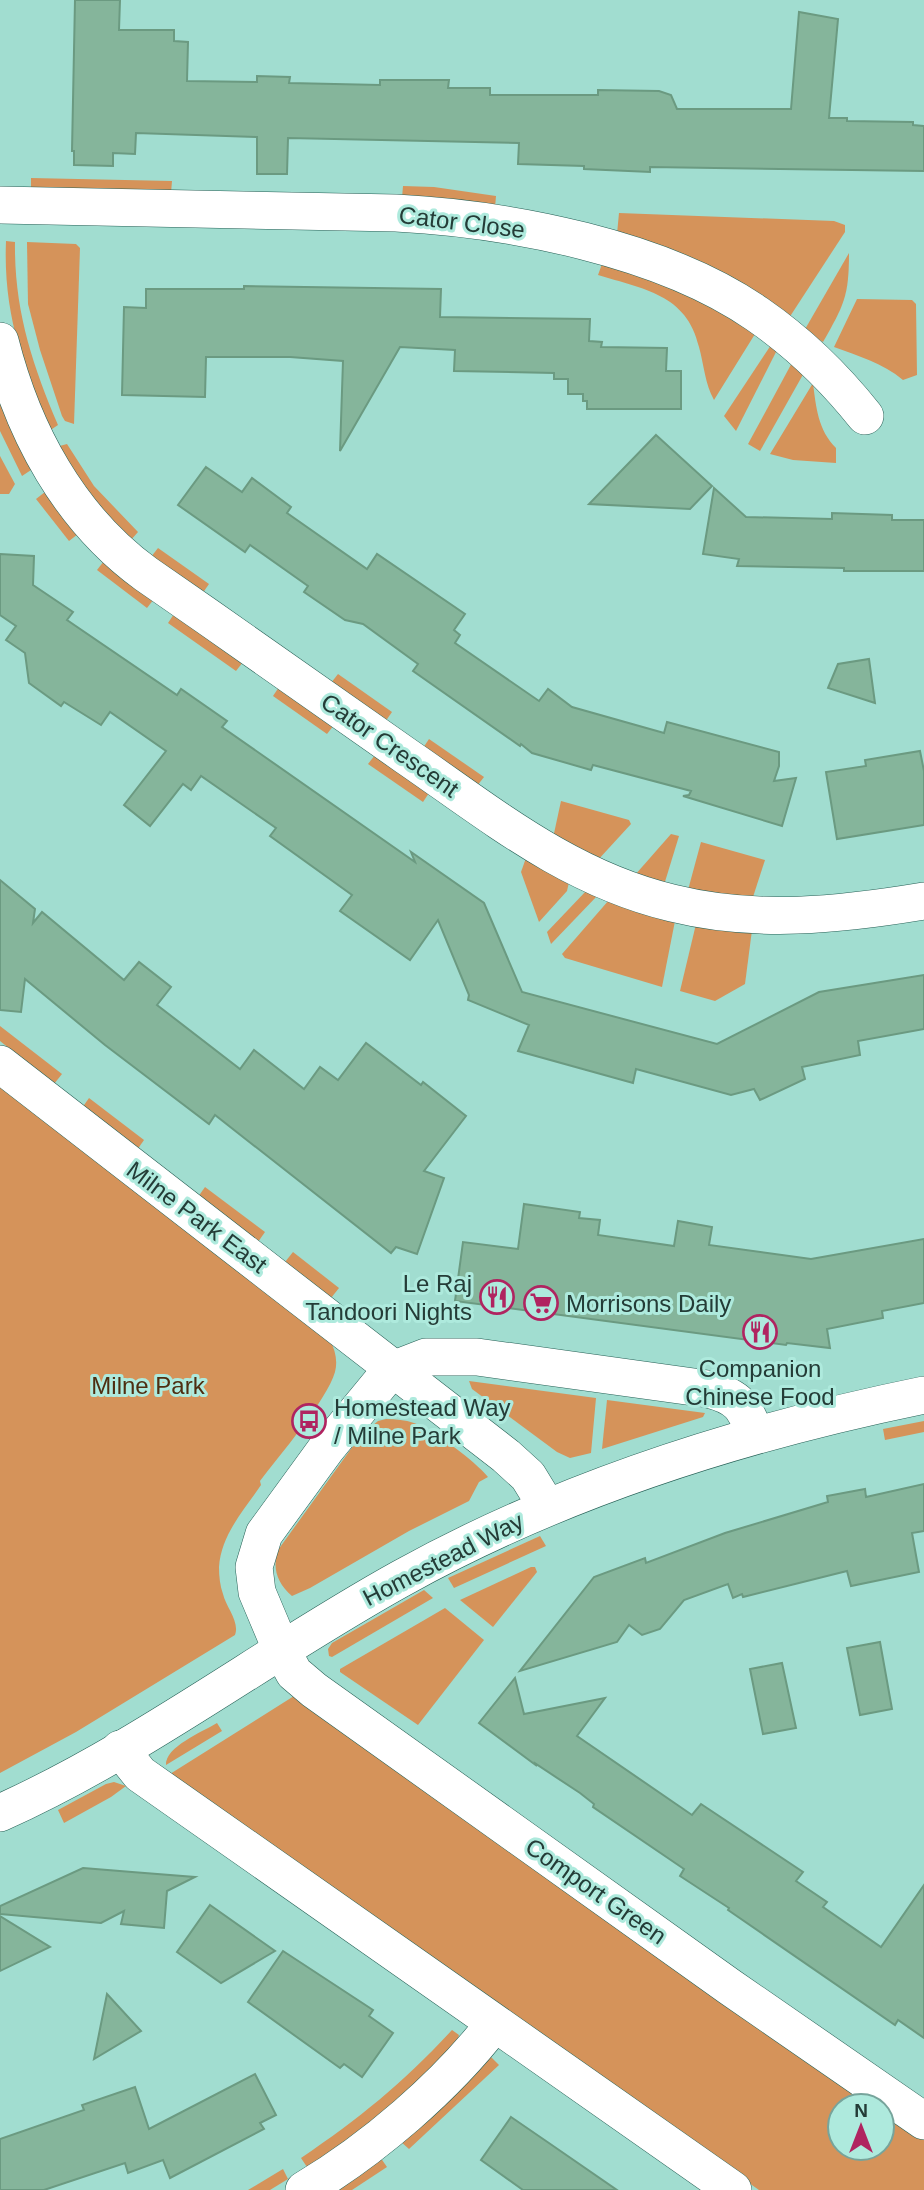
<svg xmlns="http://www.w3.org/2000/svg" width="924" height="2190" font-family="Helvetica,sans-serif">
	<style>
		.green { fill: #d5935a }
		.building { fill: #85b59b; stroke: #6b9a81; stroke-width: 2 }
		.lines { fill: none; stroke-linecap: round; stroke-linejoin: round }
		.minor-casing { stroke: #266056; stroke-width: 38 }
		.minor { stroke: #fff; stroke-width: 37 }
		.labels { text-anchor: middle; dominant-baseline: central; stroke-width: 6; stroke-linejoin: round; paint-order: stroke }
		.street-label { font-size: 24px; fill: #243c37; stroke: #aeeadd }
		.poi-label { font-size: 24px; fill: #243c37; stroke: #aeeadd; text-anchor: start }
		.park-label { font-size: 24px; fill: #4e2e11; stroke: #aeeadd }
	</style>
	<rect width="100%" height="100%" fill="#a1ddd0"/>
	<g class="green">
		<path d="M31,178L172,181L171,193L31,190Z"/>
		<path d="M403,186L434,187L496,196L495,208L402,198Z"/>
		<path d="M619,213L834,221L845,225V232L789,318L617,234Z"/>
		<path d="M6,241L15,242C14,309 32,364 58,425L49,431C23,365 3,314 6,241Z"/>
		<path d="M27,242L76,244L80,248L74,424L65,421L62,416L40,350L28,304Z"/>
		<path d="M849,253C849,296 844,305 823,342L804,331Z"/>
		<path d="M602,264L662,283L706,304L755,334L714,400C705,384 704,365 699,347C687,294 643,289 598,275Z"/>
		<path d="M857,299L912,300L916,304L917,375L903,380C883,363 858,356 834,347Z"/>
		<path d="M771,345L777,350L736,431L724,416Z"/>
		<path d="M794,359L805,371L760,451L748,444Z"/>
		<path d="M813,383C816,407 818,430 836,448V463L793,460L770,454Z"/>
		<path d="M0,401L8,422L31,470L22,476L0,431Z"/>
		<path d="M67,444L94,486L138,532L130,541L104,515L56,447Z"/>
		<path d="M0,456L15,484L9,494H0Z"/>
		<path d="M45,492L78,534L69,541L36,499Z"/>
		<path d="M158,548L209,584L202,594L151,557Z"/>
		<path d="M104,561L154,599L147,608L97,570Z"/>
		<path d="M174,614L243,662L236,671L168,623Z"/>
		<path d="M338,674L392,712L385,722L331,683Z"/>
		<path d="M279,687L334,725L327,734L273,696Z"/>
		<path d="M429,739L484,777L477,786L423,748Z"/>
		<path d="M375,755L429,793L423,802L368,764Z"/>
		<path d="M561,801L629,820L631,824L597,861L553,838Z"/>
		<path d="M671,834L679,836L664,885L635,875Z"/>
		<path d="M701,842L765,860L753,897L688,890Z"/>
		<path d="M526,858L569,882L567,891L539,922L521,872Z"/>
		<path d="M587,890L598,895L551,944L547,932Z"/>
		<path d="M609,900L675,921L662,987L565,958L562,954Z"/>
		<path d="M696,924L752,930L745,984L715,1001L680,991Z"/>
		<path d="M0,1026L62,1074L54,1084L0,1041Z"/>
		<path d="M0,1085L330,1340C335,1350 338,1360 335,1372C327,1400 279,1456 260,1481L261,1485C244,1510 221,1535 219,1567C219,1576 220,1586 223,1594C226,1607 240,1622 235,1635L76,1732L0,1773Z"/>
		<path d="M89,1098L144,1140L137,1150L82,1108Z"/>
		<path d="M205,1187L265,1232L258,1242L198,1197Z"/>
		<path d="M293,1252L339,1288L331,1298L285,1262Z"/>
		<path d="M469,1381L596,1398L591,1453L570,1458L557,1452L472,1389Z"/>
		<path d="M607,1400L705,1413L703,1417L602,1449Z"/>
		<path d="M386,1419C396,1419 405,1420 414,1423C434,1430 475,1461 488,1477L479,1482L469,1501L409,1531L310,1588L292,1596C277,1583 272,1568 278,1550L361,1435L378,1421Z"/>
		<path d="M924,1421V1432L885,1440L883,1429Z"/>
		<path d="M540,1536L546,1546L454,1588L448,1578Z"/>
		<path d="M531,1567H535L537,1572L493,1627L460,1600Z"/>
		<path d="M424,1590L433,1598L332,1657L329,1656L328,1649L332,1643Z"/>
		<path d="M445,1608L484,1640L418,1725L340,1672V1669Z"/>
		<path d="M294,1696L879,2106H840V2148H882V2108L924,2138V2190H759L170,1774Z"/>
		<path d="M217,1723L222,1731L166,1765C165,1747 202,1732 217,1723Z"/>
		<path d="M114,1782L126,1786L111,1797L64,1823L58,1810L106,1784Z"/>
		<path d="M452,2030L459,2035L457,2041L408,2092L349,2139L307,2167L301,2158C360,2118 403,2083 452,2030Z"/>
		<path d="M490,2056L499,2065L409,2149L400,2141Z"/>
		<path d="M380,2157L387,2167L352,2190H331Z"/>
		<path d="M283,2169L288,2179L270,2190H248Z"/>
	</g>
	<g class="building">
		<path d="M75,0H120L119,30H174V41L188,42L187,81L257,82V76L290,77L289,83L380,85V80H449L448,88H490V95H598V90L659,91L671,95L677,109H791L799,12L838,19L829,118H847V121L913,122V125L924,126V171L650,167V172L584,169V166L518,164L519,143L288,138L287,174H257V137L136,133L135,154L113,153V166L74,165V151H72Z"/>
		<path d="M244,286L441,289L440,317L590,319L589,341L602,342L601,347L667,348L666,371H681V409H587V401H583V394H568V379H554V373L454,371L455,350L400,347L340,451L343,361L290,357H206L205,397L122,395L124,307L146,308V289H244Z"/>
		<path d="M656,435L712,486L690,509L589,504Z"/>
		<path d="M206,467L242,492L252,478L291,507L287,513L367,569L377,554L465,614L454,630L460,635L455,643L539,701L548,689L572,707L664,733L667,722L779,752V766L774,781L796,778L782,826L683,796L689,795L691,791L593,765L591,770L532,753L521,744L520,746L413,671L418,664L363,624L345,620L304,592L308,586L250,545L245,552L178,505Z"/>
		<path d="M714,488L746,517L832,519V513L892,515V520H924V571H844V568L737,566L739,559L703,554Z"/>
		<path d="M0,554L34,556L33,585L73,612L67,620L177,695L181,689L227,721L222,727L415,862L411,852L484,903L522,992L717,1044L819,992L924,975V1029L858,1041L860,1055L802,1067L805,1079L760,1100L754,1089L731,1095L636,1069L633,1083L518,1051L529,1025L468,1000L469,995L438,920L410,960L340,911L352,895L270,836L276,828L201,776L191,790L183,784L150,826L124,805L166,751L110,712L101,725L64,702L61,706L29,683L25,653L6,640L16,626L0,615Z"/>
		<path d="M869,659L875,703L828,688L838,664Z"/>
		<path d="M920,751L924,771V825L837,839L826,772L866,766L865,760Z"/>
		<path d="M0,880L35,909L33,923L42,912L124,980L139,962L171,987L157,1005L240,1069L254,1050L304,1089L320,1067L338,1080L366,1043L421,1085L423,1082L466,1116L424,1171L444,1178L417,1254L396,1247L391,1253L215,1115L209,1124L105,1045L25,979L21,1012L0,1010Z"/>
		<path d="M524,1204L580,1212L579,1218L600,1220L598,1235L674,1246L678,1221L712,1227L709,1245L811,1259L924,1239V1303L882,1311L883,1318L827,1329L830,1348L787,1343L786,1345L455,1301L463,1242L518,1249Z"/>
		<path d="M924,1484V1531L912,1533L919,1572L851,1586L847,1571L743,1597L742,1594L733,1598L728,1584L684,1600L660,1629L642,1635L629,1625L617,1642L520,1671L594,1577L645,1558L646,1563L725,1533L828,1502L827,1496L865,1489L866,1497Z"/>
		<path d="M880,1642L892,1709L860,1715L847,1648Z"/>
		<path d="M782,1663L796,1728L763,1734L750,1669Z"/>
		<path d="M515,1678L524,1714L605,1698L577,1736L692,1815L701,1804L803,1872L796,1881L827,1902L823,1907L881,1947L924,1885V2038L898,2020L895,2025L728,1910L729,1908L680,1876L684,1869L593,1807L594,1804L580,1793L536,1764L537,1766L479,1723Z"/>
		<path d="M83,1868L132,1872L195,1877L167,1891L164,1928L121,1924L124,1911L101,1923L0,1914V1906Z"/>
		<path d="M210,1905L275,1951L221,1983L177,1952Z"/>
		<path d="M0,1916L50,1947L0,1971Z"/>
		<path d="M283,1951L373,2010L369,2016L393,2033L362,2077L344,2064L340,2068L248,2002Z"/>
		<path d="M107,1994L141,2031L94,2059Z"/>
		<path d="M255,2074L276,2115L260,2123L264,2129L170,2178L163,2160L128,2173L125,2163L44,2190H0V2139L84,2110L82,2105L135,2087L149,2129Z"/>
		<path d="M511,2117L546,2141L617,2190H523L481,2160Z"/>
	</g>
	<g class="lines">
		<g class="minor-casing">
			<g id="minor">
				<path d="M0,205L396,213C510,219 662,248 757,314C799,343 834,377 865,416"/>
				<path d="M0,341C23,432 69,518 146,574C233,634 319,695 406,756C492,815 568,878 672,903C756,924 840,915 924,901"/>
				<path d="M0,1064L506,1456L528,1476L547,1507"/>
				<path d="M756,1435C744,1407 740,1397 708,1389L477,1357H426L395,1369L382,1381L326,1449L264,1534L254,1567L257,1592L281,1649L294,1673L314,1690L730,1987L924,2121"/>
				<path d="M120,1749L140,1774L733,2190"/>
				<path d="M0,1813C142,1749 266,1653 402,1578C564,1488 743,1432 924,1395"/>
				<path d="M304,2190C373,2149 445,2087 494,2024"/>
			</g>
		</g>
		<use href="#minor" class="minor"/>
	</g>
	<defs>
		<g id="restaurant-ring" transform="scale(1.75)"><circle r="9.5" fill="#aeeadd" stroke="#b02460" stroke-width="1.5"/><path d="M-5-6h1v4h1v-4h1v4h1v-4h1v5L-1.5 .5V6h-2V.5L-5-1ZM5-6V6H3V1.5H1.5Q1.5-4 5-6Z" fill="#b02460"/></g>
		<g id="supermarket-ring" transform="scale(1.75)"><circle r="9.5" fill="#aeeadd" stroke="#b02460" stroke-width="1.5"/><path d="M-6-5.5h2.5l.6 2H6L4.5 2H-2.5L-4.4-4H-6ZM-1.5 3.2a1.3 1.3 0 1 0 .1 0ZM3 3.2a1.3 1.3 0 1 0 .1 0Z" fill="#b02460"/></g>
		<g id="bus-ring" transform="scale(1.75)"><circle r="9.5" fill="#aeeadd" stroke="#b02460" stroke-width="1.5"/><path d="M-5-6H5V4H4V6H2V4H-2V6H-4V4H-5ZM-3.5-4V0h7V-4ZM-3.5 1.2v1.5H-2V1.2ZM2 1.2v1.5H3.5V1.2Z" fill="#b02460"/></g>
	</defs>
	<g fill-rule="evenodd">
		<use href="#restaurant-ring" x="497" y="1297"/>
		<use href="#supermarket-ring" x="541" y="1303"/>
		<use href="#restaurant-ring" x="760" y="1332"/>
		<use href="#bus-ring" x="309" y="1421"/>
	</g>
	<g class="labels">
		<g class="street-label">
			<text transform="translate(462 222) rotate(7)">Cator Close</text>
			<text transform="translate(390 745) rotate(35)">Cator Crescent</text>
			<text transform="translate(197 1217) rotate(37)">Milne Park East</text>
			<text transform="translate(443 1559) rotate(-27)">Homestead Way</text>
			<text transform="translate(596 1891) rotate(35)">Comport Green</text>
		</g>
		<g class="poi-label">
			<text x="472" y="1283" text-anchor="end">Le Raj<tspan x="472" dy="28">Tandoori Nights</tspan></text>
			<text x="566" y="1303">Morrisons Daily</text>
			<text x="760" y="1368" text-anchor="middle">Companion<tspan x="760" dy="28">Chinese Food</tspan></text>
			<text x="334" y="1407">Homestead Way<tspan x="334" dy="28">/ Milne Park</tspan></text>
		</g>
		<g class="park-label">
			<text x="148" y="1385">Milne Park</text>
		</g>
	</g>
	<g transform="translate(861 2127)"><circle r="33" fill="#aeeadd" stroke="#77a49b" stroke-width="2"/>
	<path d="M0-5L12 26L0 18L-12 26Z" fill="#b02460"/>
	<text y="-10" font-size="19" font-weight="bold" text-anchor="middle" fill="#243c37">N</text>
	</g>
</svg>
